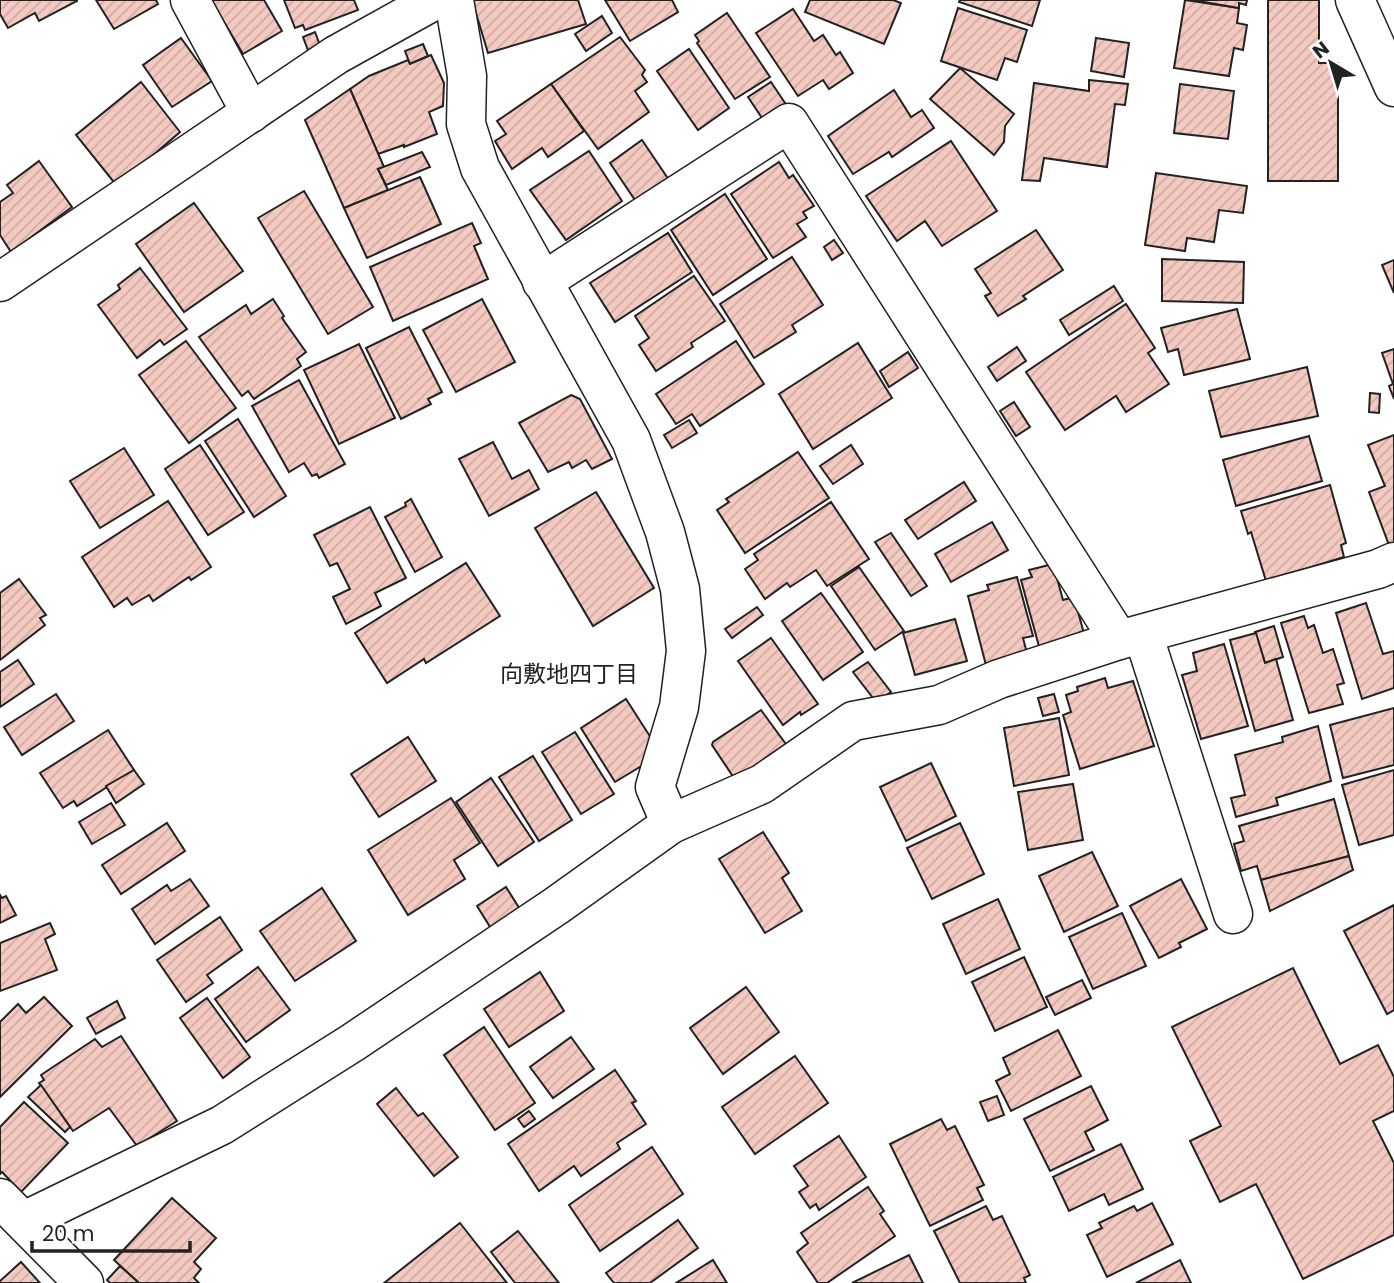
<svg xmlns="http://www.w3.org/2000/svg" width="1394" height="1283" font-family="Poppins,'Noto Sans JP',sans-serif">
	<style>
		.building { fill: url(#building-hatch); stroke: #222; stroke-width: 2 }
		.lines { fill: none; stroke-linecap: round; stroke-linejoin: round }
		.street-casing { stroke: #222; stroke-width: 41 }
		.secondary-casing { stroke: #222; stroke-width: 41 }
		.street { stroke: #fff; stroke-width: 38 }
		.secondary { stroke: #fff; stroke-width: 38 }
		.labels { text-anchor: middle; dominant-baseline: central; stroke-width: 5; stroke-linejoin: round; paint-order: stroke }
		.neighbourhood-label { font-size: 23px; fill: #222; stroke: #fff }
	</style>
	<defs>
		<pattern id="building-hatch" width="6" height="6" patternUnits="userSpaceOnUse" patternTransform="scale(1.75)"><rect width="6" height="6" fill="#f3c9c0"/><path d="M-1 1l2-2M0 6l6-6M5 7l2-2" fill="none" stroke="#d0aca5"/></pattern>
	</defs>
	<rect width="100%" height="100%" fill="#fff"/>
	<g class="building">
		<path d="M0,0H77V1L39,21L35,13L8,28L0,14Z"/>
		<path d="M96,0H156L158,4L114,29Z"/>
		<path d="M211,0H264L282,31L243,54Z"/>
		<path d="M284,0H354L358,10L305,30L303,25L295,28Z"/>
		<path d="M472,0H578L586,24L488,53Z"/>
		<path d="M605,0H672L678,12L630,41Z"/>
		<path d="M810,0H893L901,3L884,44L805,12Z"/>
		<path d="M960,0H1040L1032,26L959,2Z"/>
		<path d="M1185,0L1239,8L1237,23L1247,25L1243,50L1234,48L1229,76L1174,68Z"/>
		<path d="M1192,0H1247L1246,5L1239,3V8Z"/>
		<path d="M1268,0H1319V63H1338V181H1268Z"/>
		<path d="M958,8L1027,30L1017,62L1005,58L997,80L941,61Z"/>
		<path d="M793,9L814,41L823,35L836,55L840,52L853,73L829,89L823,80L798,96L756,33Z"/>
		<path d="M727,13L770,77L735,99L697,43L699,41L695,35Z"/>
		<path d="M602,16L612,33L586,51L575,34Z"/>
		<path d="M315,32L321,48L309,53L303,37Z"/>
		<path d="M620,37L645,70L642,75L647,82L635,91L649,112L598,149L551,84Z"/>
		<path d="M181,38L212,81L172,107L143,65Z"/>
		<path d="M1096,38L1129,43L1124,77L1091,71Z"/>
		<path d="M423,44L428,56L410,64L405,51Z"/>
		<path d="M689,49L729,108L698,130L657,71Z"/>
		<path d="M431,55L444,83L443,106L429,112L437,134L404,147V145L378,154L350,89L369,76L408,60L410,64Z"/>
		<path d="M960,68L1014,114L1005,126L1004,142L994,155L930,99Z"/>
		<path d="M1089,80L1128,84L1125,105L1115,104L1107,167L1044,158L1040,181L1022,180L1034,83L1089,91Z"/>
		<path d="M141,82L180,132L117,186L76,135Z"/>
		<path d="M771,82L787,106L764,121L748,97Z"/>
		<path d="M551,84L584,131L548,157L542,148L512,169L495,141L506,134L497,121Z"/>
		<path d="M1180,84L1234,91L1228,139L1174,133Z"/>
		<path d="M350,89L384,167L378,169L388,190L344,208L305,120Z"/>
		<path d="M894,90L911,117L922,110L934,128L892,157L889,152L853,174L828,136Z"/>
		<path d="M642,140L669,180L637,203L610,163Z"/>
		<path d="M951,141L997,211L942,246L925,221L897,241L866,196Z"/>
		<path d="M589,151L622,201L566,240L530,190Z"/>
		<path d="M422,152L430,167L386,185L378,169Z"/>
		<path d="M39,161L72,207L11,252L0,235V202L13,193L7,185Z"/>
		<path d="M779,162L789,178L793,175L814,206L803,212L807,218L797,224L806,237L773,258L731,194Z"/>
		<path d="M1156,173L1247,186L1243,213L1219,210L1214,242L1187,238L1185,251L1145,245Z"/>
		<path d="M420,177L441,224L367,258L344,208Z"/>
		<path d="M304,191L373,307L328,334L258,218Z"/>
		<path d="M725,194L767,259L713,295L671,230Z"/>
		<path d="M194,203L243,271L184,312L136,244Z"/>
		<path d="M472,223L481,243L474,246L488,279L393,321L370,267Z"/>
		<path d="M1036,230L1063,270L1023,296L1026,299L998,316L985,296L991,293L975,269Z"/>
		<path d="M668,233L692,272L615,322L590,283Z"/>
		<path d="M834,240L843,253L832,260L824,247Z"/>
		<path d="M792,257L823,305L792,325L796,332L754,358L720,304Z"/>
		<path d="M1162,259L1244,262L1243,303L1162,301Z"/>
		<path d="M1394,260V293L1382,265Z"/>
		<path d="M140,268L187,329L164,345L160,340L137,358L98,305L120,289L118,285Z"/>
		<path d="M694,276L725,321L691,343L693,347L656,371L639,345L649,338L635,316Z"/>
		<path d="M1114,286L1123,301L1069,335L1060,320Z"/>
		<path d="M273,299L284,316L282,318L306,352L297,359L301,366L254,399L248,391L242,396L199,337L246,305L251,314Z"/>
		<path d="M482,299L515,362L456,392L423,330Z"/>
		<path d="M1126,304L1155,348L1148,353L1169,384L1126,412L1116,396L1065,430L1026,372Z"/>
		<path d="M1237,309L1250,359L1184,375L1178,349L1168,352L1161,328Z"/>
		<path d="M409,327L442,392L428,399L431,404L401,419L366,348Z"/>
		<path d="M186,341L236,408L189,443L139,375Z"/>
		<path d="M736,341L764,384L700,426L692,414L676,424L656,394Z"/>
		<path d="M858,343L892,398L813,449L779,394Z"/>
		<path d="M359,344L395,418L339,444L304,370Z"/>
		<path d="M1017,347L1026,361L997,381L988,367Z"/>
		<path d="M1394,349V399L1389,386L1393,384L1382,353Z"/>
		<path d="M908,352L918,368L889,387L880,371Z"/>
		<path d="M1307,367L1318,416L1221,437L1209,391Z"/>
		<path d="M299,380L345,464L319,478L317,474L312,476L304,463L289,472L252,406Z"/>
		<path d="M1370,393L1380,394L1379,413L1369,412Z"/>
		<path d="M571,395L580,399L612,459L592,469L586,460L572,468L569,462L548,472L519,423Z"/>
		<path d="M1014,402L1030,427L1016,436L1000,411Z"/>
		<path d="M238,419L286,496L254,517L205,441Z"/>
		<path d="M689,420L697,433L672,448L664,435Z"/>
		<path d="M1394,435V543L1389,545L1369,492L1385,486L1368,445Z"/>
		<path d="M1309,436L1322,481L1236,506L1223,460Z"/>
		<path d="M493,442L512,479L529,470L539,489L489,516L459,459Z"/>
		<path d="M200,445L244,512L208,535L165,469Z"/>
		<path d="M851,445L863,464L833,484L820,466Z"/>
		<path d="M124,448L154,495L100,528L70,481Z"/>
		<path d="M798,452L829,498L745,553L717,510L729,502L726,499Z"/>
		<path d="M964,482L976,501L918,539L905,520Z"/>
		<path d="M1330,485L1346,543L1341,545L1344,557L1266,581L1251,532L1248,534L1241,511Z"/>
		<path d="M596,492L654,588L593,626L535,528Z"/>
		<path d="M411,499L442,557L415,572L385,517L406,506L405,503Z"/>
		<path d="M168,501L211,567L191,580L189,577L153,601L149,595L132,605L127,598L114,607L82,557Z"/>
		<path d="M831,502L869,559L827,586L816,570L790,587L787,583L765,599L745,569L758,560L754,554Z"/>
		<path d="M370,507L406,578L375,593L381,606L346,624L333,597L350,589L337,563L330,566L314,535Z"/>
		<path d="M992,522L1008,550L951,582L935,554Z"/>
		<path d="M891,533L927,586L911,596L875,542Z"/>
		<path d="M466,563L500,616L426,663L424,659L387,683L355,633Z"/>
		<path d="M1053,564L1063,600L1074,597L1086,641L1041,654L1021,580L1032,577L1029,570Z"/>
		<path d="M859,567L904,631L875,650L831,586Z"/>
		<path d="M1017,577L1033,636L1023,638L1028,657L987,669L968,596L989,590L987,585Z"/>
		<path d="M19,579L46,615L40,618L45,625L0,660V593Z"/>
		<path d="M821,593L863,652L823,680L782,621Z"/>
		<path d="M1366,603L1383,654L1394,651V688L1362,699L1336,613Z"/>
		<path d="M757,607L763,615L732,638L725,629Z"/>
		<path d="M1304,616L1308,628L1314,625L1323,653L1333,649L1344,683L1337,685L1343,704L1309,713L1281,623Z"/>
		<path d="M955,619L967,661L915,675L903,633Z"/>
		<path d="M1274,626L1283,657L1265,663L1255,632Z"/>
		<path d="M1256,633L1265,663L1276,659L1293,720L1255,731L1230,640Z"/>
		<path d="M771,638L818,704L801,715L800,712L783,725L738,661Z"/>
		<path d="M1224,644L1248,726L1201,739L1182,675L1197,671L1193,653Z"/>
		<path d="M18,660L34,684L0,707V672Z"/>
		<path d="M868,662L891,692L876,702L853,672Z"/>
		<path d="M1105,678L1108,688L1133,681L1154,746L1080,769L1063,715L1071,712L1066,695L1078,691L1077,687Z"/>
		<path d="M56,694L74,721L22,755L4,727Z"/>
		<path d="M1054,694L1059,712L1043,716L1038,698Z"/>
		<path d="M626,699L653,741L643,765L615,782L581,728Z"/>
		<path d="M1394,708V765L1343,778L1330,725Z"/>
		<path d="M761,710L788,747L736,781L712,745L713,742Z"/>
		<path d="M1059,718L1069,775L1014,786L1004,728Z"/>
		<path d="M1318,726L1331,781L1276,798L1278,805L1236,817L1231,798L1245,795L1235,755L1283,742L1282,737Z"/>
		<path d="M108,730L134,770L77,806L74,801L63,808L40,773Z"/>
		<path d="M575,732L614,794L581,814L542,752Z"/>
		<path d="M408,737L436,781L379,817L351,774Z"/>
		<path d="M533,756L572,820L539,841L499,777Z"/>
		<path d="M931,763L956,816L906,841L880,787Z"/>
		<path d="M134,770L144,784L116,803L106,786Z"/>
		<path d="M1394,770V835L1359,845L1342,785Z"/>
		<path d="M491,778L534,842L498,866L456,802Z"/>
		<path d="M1073,784L1083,840L1028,850L1018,792Z"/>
		<path d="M451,798L480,843L454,860L465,879L408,915L368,850Z"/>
		<path d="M1334,799L1349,856L1261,880L1257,866L1241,871L1234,844L1244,841L1239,826Z"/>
		<path d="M111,803L125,825L92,844L79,822Z"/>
		<path d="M167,823L185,851L121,894L102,865Z"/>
		<path d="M960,823L984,874L932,899L907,848Z"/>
		<path d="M763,832L789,873L782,878L802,911L765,933L719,859Z"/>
		<path d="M1092,852L1118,906L1064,932L1039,876Z"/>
		<path d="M1349,856L1353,870L1270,911L1261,880Z"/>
		<path d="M190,879L209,906L155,944L132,909L167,885L171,891Z"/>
		<path d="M1181,879L1207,929L1179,943L1181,947L1159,958L1130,906Z"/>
		<path d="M506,887L521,911L492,930L477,906Z"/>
		<path d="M322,888L356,941L295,981L260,931Z"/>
		<path d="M0,895L2,898L6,896L16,915L0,923Z"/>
		<path d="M998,899L1020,949L966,974L943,924Z"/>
		<path d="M1394,905V1010L1387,1014L1344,931Z"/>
		<path d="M1122,913L1146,966L1093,989L1069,937Z"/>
		<path d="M220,917L242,950L207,975L213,983L186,1002L157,960Z"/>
		<path d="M50,923L55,934L45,939L57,970L0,991V943Z"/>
		<path d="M1024,957L1047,1007L995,1031L972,982Z"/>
		<path d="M258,967L290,1010L246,1042L215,999Z"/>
		<path d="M1293,968L1340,1064L1378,1045L1394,1077V1111L1373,1121L1394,1163V1235L1303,1279L1256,1184L1220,1202L1190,1141L1221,1126L1172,1027Z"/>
		<path d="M540,972L564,1011L509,1047L484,1009Z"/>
		<path d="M1082,980L1091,998L1055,1015L1046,997Z"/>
		<path d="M746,987L779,1032L723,1074L690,1028Z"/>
		<path d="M44,997L72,1026L0,1097V1022L18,1004L26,1013Z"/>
		<path d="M207,998L250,1057L223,1078L180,1018Z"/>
		<path d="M117,1001L125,1018L96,1034L87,1018Z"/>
		<path d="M484,1027L535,1103L495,1130L444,1055Z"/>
		<path d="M1058,1030L1081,1076L1011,1111L996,1081L1010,1074L1003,1058Z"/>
		<path d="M121,1036L177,1121L137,1146L109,1108L73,1131L39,1083L44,1080L41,1075L95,1039L102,1047Z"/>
		<path d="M571,1037L594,1069L553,1098L530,1067Z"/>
		<path d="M795,1056L828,1103L755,1154L722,1107Z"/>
		<path d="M615,1070L636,1101L632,1103L646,1124L617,1143L620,1149L581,1176L574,1166L539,1191L508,1144Z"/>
		<path d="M41,1085L70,1127L65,1132L28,1097Z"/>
		<path d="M1091,1086L1108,1120L1085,1132L1094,1150L1050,1171L1024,1119Z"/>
		<path d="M396,1088L418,1116L423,1113L458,1157L434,1176L377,1104Z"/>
		<path d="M997,1096L1004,1115L988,1121L980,1102Z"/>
		<path d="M24,1102L68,1143L21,1192L2,1172L0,1174V1127Z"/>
		<path d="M529,1111L535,1119L524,1127L518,1119Z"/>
		<path d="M941,1119L947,1130L955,1126L984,1185L977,1188L983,1200L930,1226L890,1144Z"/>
		<path d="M839,1136L866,1177L819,1210L816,1204L810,1208L799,1192L808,1186L794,1166Z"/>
		<path d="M1121,1144L1143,1189L1109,1205L1104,1194L1069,1211L1053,1177Z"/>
		<path d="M652,1147L683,1194L600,1251L569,1205Z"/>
		<path d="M868,1187L884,1211L880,1214L895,1236L827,1283H818L797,1252L808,1243L801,1233Z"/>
		<path d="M172,1198L216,1238L194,1262L201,1269L194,1278L199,1283H139L114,1260Z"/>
		<path d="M1152,1203L1173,1244L1107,1277L1087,1235L1102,1228L1099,1223L1134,1206L1137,1211Z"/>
		<path d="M986,1206L993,1220L1002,1216L1030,1275L1024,1278L1026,1283H960L934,1231Z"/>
		<path d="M678,1220L698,1248L650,1283H614L606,1273Z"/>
		<path d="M460,1223L507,1283H384Z"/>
		<path d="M518,1231L559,1283H515L491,1252Z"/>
		<path d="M909,1255L923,1283H852Z"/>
		<path d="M713,1260L727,1283H676Z"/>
		<path d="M1180,1260L1191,1283H1136Z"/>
		<path d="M21,1262L40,1283H0V1281Z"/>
		<path d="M120,1266L139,1283H110L107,1280Z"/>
	</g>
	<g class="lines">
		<g class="street-casing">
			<g id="street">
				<path d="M190,0L251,113"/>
				<path d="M454,0L467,76L466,124L480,168L631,440L665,532L680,589L686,651L679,707L655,787L671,824"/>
				<path d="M1355,0L1394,87"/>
				<path d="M0,282L336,55L435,0"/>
				<path d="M542,282L789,123L1119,640"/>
				<path d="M1143,634L1233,914"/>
				<path d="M24,1221L222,1125L352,1043L556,906L671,824L762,784L853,721L939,705L999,679L1119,640L1378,569L1394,562"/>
			</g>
		</g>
		<g class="secondary-casing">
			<path id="secondary" d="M0,1198L84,1283"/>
		</g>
		<use href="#street" class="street"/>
		<use href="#secondary" class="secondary"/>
	</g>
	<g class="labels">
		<g class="neighbourhood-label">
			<text x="569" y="674">向敷地四丁目</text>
		</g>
	</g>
	<g transform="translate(1331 63) rotate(322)" stroke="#ffffff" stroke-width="5" paint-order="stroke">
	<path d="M0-5L12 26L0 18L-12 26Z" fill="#222222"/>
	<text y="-10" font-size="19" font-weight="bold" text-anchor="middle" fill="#222222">N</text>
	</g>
	<path d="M32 1241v10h158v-10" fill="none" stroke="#222222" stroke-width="3.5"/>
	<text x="42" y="1241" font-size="21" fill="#222222" stroke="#ffffff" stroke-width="5" paint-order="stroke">20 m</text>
</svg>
